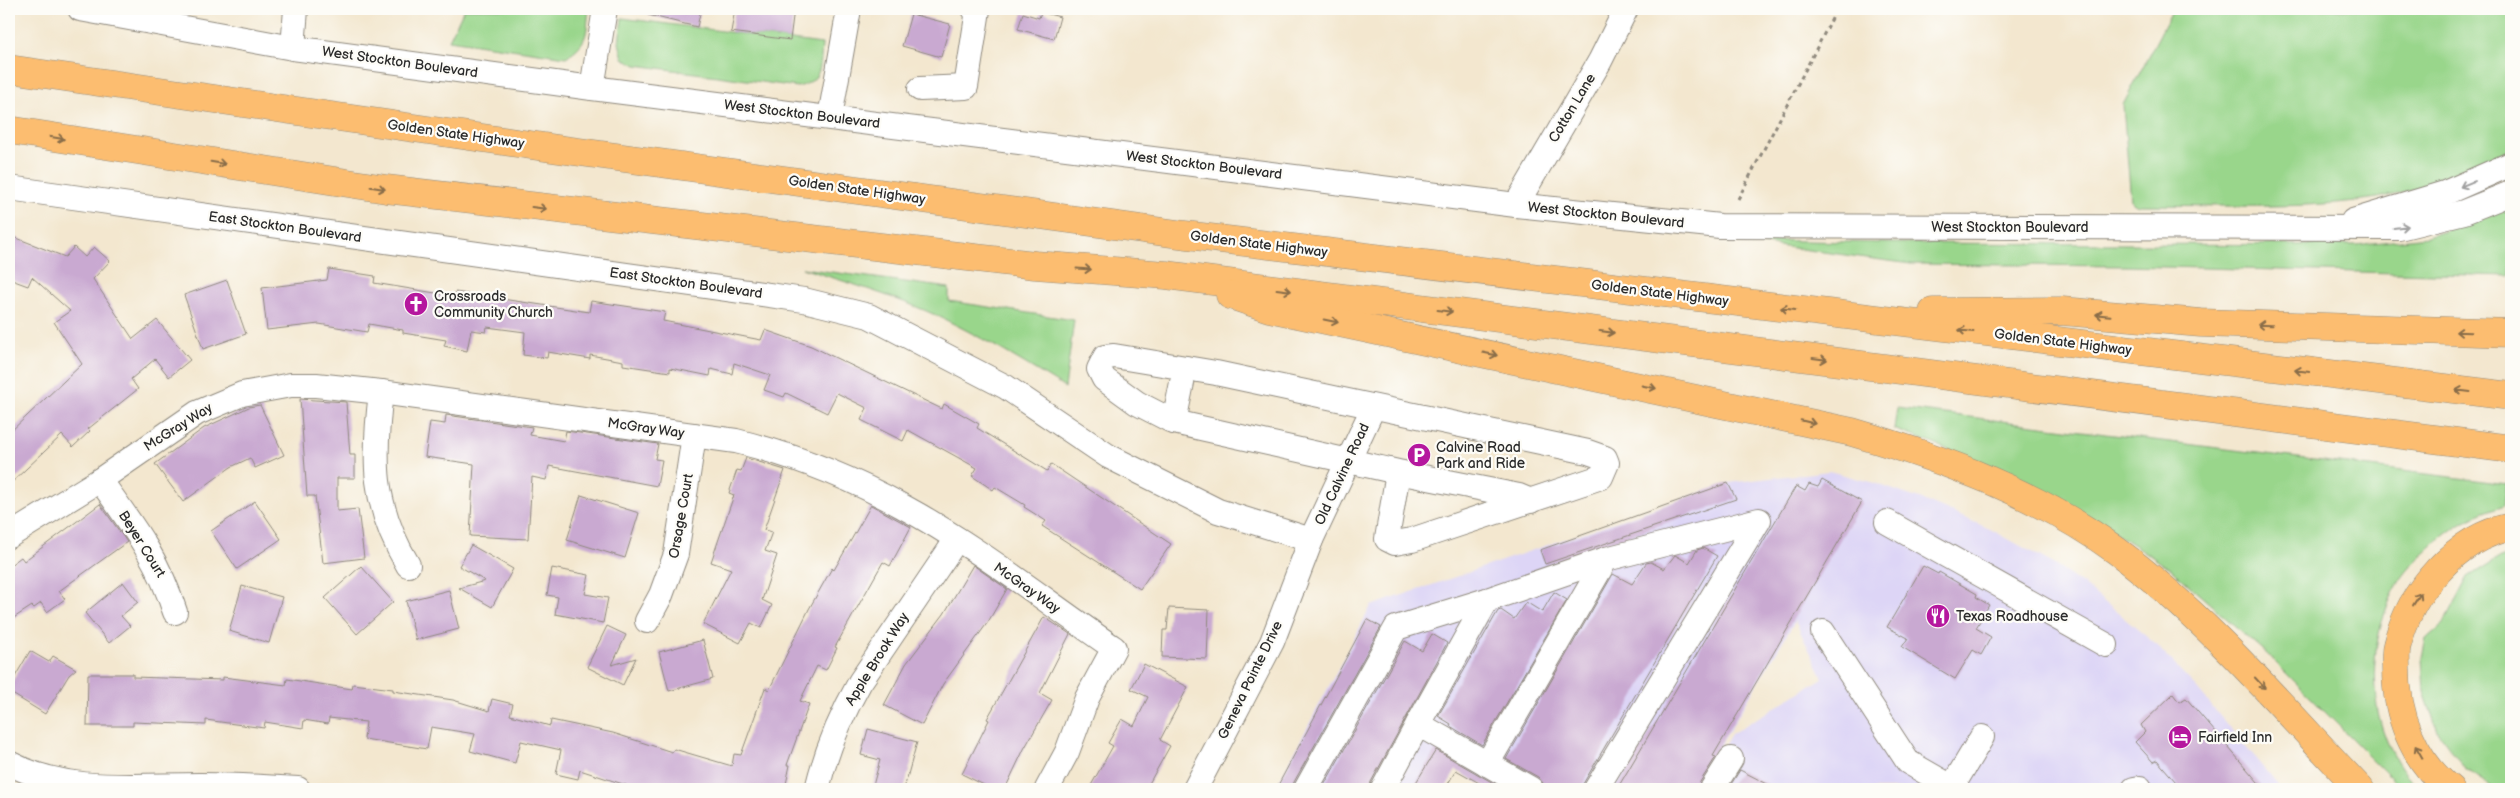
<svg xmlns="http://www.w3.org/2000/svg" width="2520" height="798" font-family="'Balsamiq Sans',sans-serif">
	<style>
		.built { fill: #ddd5f6 }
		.green { fill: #99d68b; stroke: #62805b }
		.building { fill: #c9a9d1 }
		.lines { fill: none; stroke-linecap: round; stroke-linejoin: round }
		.minor-casing { stroke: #8f897d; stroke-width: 26 }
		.highway-casing { stroke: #8f897d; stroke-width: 29 }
		.path { stroke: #8f897d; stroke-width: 3; stroke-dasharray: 4 4; stroke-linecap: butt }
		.minor { stroke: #fff; stroke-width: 24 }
		.highway { stroke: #fcbd6f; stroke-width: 28 }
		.oneway { stroke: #896d4a }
		.oneway2 { stroke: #a0a0a0 }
		.labels { text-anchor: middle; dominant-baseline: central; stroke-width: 4.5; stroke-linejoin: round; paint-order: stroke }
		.street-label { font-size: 14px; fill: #2b2b2b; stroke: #fdfcf7 }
		.poi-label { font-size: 14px; fill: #2b2b2b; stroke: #fdfcf7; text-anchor: start }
	</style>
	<rect width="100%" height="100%" fill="#fdfcf7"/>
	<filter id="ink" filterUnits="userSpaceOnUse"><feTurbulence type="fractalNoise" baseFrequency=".02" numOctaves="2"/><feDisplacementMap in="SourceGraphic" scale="10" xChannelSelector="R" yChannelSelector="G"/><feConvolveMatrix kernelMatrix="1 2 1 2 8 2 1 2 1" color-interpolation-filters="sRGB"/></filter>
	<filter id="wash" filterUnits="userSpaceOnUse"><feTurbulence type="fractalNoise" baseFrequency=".0096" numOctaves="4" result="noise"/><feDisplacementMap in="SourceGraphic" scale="20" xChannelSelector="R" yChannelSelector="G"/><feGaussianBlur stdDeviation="1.12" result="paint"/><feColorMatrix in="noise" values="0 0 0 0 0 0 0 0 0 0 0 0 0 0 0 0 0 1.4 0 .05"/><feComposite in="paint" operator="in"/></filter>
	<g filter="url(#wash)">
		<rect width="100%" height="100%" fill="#f3e7cf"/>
		<path class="built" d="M1829,471L1874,483L1925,501L1990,529L2050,562L2084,585L2154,643L2193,684L2281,789H1698L1731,734L1823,678L1795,621L1694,789H1490L1456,770L1445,789H1275L1371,606L1728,483Z"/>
		<g class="green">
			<path d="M464,9H589C586,34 589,42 566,57L449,40Z"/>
			<path d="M2173,9H2511V148C2474,166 2429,189 2388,196C2310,211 2218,205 2138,205L2131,201L2123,105Z"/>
			<path d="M622,18L822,44C820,67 823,80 798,87L636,65L623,58L619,43Z"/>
			<path d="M2511,206V276L2126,266L1911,264L1727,239L1888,243L2356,245L2427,237L2479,220Z"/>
			<path d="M802,268L949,288V301L1074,320L1065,388C1025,363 985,339 942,318C897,297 849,283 802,268Z"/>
			<path d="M1897,408L2507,484L2504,505C2491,510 2477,514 2465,521C2444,533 2415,559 2401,579C2362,641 2364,738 2420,789H2402L2267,654L2169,568L2105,526L1963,455L1894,429Z"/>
			<path d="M2511,554V789H2495L2465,769L2438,732L2424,692L2422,657L2426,639L2444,623L2468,577L2495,560Z"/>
		</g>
		<g id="blocks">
			<g class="building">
				<path d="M649,9H701L697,27L648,15Z"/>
				<path d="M735,9H794L790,40L731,32Z"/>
				<path d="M1041,12L1060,17L1054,39L1018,29L1023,13L1039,18Z"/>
				<path d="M911,14L950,24L941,57L902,46Z"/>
				<path d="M9,235L65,257L74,247L85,257L94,247L110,261L93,279L133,339L157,320L190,360L169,377L155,359L131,379L138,389L88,429L90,431L73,447L62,435L9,485V433L82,364L54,322L70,311L32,277L28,286L9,279Z"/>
				<path d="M329,269L375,276L374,283L454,296L455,292L589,312L591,301L665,312L663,321L761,340L765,330L811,346L942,409L944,404L979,424L977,428L1047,471L1051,464L1171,544L1140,589L1042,526L1046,521L1024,507L1025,505L995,487L993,490L972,476L977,468L908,430L903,441L861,420L867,408L837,393L827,413L786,393L784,397L764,390L770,375L734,363L732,374L711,369L710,376L670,368V372L623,365V361L590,355V359L548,352L547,358L523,355L525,332L487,327L486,332L471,330L467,351L444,346L446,340L403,333V330L369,324L367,332L319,324L267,330L262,288L327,280Z"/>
				<path d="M227,280L246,334L203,349L184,295Z"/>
				<path d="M300,399L346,402L350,455H355V478H337V511L358,509L364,558L323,563L315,496H307Z"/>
				<path d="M260,405L284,455L255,468L250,458L231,467L183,502L155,464L204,428L249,407Z"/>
				<path d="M446,415L532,427L530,435L564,441L566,431L658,444L655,459L662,460L657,486L549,466L546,480L532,477L528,539L470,536L474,464L425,457L430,422L445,424Z"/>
				<path d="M746,458L785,470L764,530L772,532L765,551L777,555L762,600L772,605L761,628L751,623L740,643L703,624L731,569L711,562L734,495L729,493L737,470L741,471Z"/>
				<path d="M1822,480L1862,502L1713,756L1716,757L1700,782L1698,789H1617L1796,486L1805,491L1809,484L1818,487Z"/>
				<path d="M1728,483L1736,499L1545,564L1540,550Z"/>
				<path d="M581,495L639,513L625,558L567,540Z"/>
				<path d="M255,501L281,539L237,569L211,531Z"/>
				<path d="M100,504L127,542L59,591L65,599L47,612L41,603L34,608L32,606L9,621V566L21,557L24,561Z"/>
				<path d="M871,505L911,527L890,566L883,562L835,647L837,648L826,670L817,666L800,701L809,704L787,765H790L785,789H638L580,770L578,779L556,774L561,750L521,741L515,763L470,751L475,734L431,727L427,749L364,739L366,722L329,718L328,724L304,720L303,728L265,722L264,728L206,720V725L133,722V726H87L88,674H133V677L223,680V677L286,685L287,679L352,689L353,684L393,689V691L453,700L489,711L492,699L513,704L510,715L550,726L551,720L613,733L672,752L674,749L732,766L734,754L741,755L765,688L769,690L809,609L832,568L834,570Z"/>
				<path d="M471,545L513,569L492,607L459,588L485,581L459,566Z"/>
				<path d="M1703,548L1717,556L1580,789H1545L1543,783L1538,777L1506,759L1613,574L1632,584L1646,563L1651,562L1664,569L1675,555L1689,563L1697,550Z"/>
				<path d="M973,565L1007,589L988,622L943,684L922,725L884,705L906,664L944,614Z"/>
				<path d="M361,566L393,602L357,634L325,598Z"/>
				<path d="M1923,566L1938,574L1939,572L1977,594L1976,597L1989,605L1976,628L1991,637L1981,655L1973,650L1955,679L1902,647L1908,638L1887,627Z"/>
				<path d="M552,568L589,575L585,594L608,598L603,623L555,614L558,597L547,595Z"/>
				<path d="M123,582L138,602L121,616L130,626L109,643L85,613Z"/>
				<path d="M242,586L282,597L269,643L229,631Z"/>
				<path d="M449,590L459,629L416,640L406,601Z"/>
				<path d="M1554,592L1567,600L1482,745L1450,726L1451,724L1438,716L1498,611L1501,610L1514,619L1526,602L1542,612Z"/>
				<path d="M1169,608L1209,610L1207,659L1162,657L1163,630H1167Z"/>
				<path d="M1044,617L1070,634L1040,693L1052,700L1024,749L1005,789H992L962,774L989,720L987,719Z"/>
				<path d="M1367,619L1381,627L1294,782L1292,789H1276Z"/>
				<path d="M607,626L626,635L612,665L636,658L623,685L587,667Z"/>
				<path d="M1432,634L1447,643L1371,782L1369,789H1322L1405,641L1422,651Z"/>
				<path d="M703,640L713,679L669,691L659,652Z"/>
				<path d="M30,651L49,662L53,656L76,669L69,675L45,714L9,692V687Z"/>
				<path d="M1144,664L1188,687L1160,740L1170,746L1146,789H1089L1113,746L1108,743L1122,719L1134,726L1148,697L1131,689Z"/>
				<path d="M2173,694L2179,702L2186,698L2264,789H2182L2157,760L2153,762L2135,742L2145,732L2141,725Z"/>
				<path d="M868,729L917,742L904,789H872L880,760L861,755Z"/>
				<path d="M1436,750L1481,776L1504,789H1490L1456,770L1445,789H1412Z"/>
				<path d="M1740,770L1777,789H1728Z"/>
			</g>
		</g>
	</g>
	<g filter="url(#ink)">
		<use href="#blocks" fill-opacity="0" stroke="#8f897d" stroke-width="1"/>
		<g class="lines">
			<g class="minor-casing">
				<g id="minor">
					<path d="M80,9L293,48L592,88L1516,205L1720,226L2399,228L2464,212L2511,193"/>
					<path d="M293,48L296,9"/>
					<path d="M592,88L605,9"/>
					<path d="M920,89L966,87L978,10L974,9"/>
					<path d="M830,117L849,9"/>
					<path d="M9,188L804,300L869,316L1006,387L1108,456L1218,511L1311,540"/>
					<path d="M1516,205L1600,61L1626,9"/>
					<path d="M2353,221L2445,193L2511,164"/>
					<path d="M381,392C373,459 372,505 408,565"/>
					<path d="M1174,422L1185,368"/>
					<path d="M1398,472L1174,422L1137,403L1104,379L1099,369L1105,357L1114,356L1216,373L1588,452L1605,458L1607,463L1601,477C1538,498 1475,519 1412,540L1395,543L1387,539L1398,472L1519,496L1531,501"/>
					<path d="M100,480C132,525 158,558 175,612"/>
					<path d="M1887,522L2106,645"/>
					<path d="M9,536L100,480L197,413L242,394L291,385H316L381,392L736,441C793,455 851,478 902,506C976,546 1044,600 1114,648L1087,698L1067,752L1047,789"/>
					<path d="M647,621L661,595L676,554L694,435"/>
					<path d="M1823,632L1908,762L1955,789"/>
					<path d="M1418,724L1487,600L1606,559"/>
					<path d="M9,763C67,794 136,785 199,785C232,785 265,787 298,789"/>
					<path d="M1487,764L1606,559L1759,520L1596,789"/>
					<path d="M1952,787L1982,737"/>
					<path d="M817,789C826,751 841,716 860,682L957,539"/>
					<path d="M1195,789L1272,642L1311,540L1373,408"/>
					<path d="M1306,789L1396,628L1487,600"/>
					<path d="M1383,789L1418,724L1531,789"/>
					<path d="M1712,789L1731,759"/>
					<path d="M2134,789L2140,788"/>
				</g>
			</g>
			<g class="highway-casing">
				<g id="highway">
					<path d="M9,69L558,149L1178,234L2511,396"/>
					<path d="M9,130L386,189L1035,265L1166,275L2511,449"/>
					<path d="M1230,295L1269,308L1852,432C1944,459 2039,494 2117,551C2208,619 2282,707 2360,789"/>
					<path d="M1933,312L2062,311L2201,323L2511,333"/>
					<path d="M2450,789C2413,760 2396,714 2396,668C2396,661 2395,652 2397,645C2410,592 2456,537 2511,527"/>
				</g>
			</g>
			<path class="path" d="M1738,199L1837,9"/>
			<use href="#minor" class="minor"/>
			<use href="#highway" class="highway"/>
		</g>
		<defs><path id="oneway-shaft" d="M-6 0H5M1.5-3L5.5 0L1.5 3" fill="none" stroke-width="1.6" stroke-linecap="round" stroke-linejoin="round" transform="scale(1.25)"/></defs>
		<g class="oneway">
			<use href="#oneway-shaft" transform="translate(57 138) rotate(9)"/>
			<use href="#oneway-shaft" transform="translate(218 163) rotate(9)"/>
			<use href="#oneway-shaft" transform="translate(378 188) rotate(9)"/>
			<use href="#oneway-shaft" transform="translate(539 208) rotate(7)"/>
			<use href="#oneway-shaft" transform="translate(1084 269) rotate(4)"/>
			<use href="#oneway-shaft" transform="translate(1284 290) rotate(7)"/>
			<use href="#oneway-shaft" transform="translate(1788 309) rotate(-173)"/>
			<use href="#oneway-shaft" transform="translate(1445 311) rotate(7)"/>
			<use href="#oneway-shaft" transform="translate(2103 315) rotate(-175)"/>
			<use href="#oneway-shaft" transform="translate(1331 321) rotate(12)"/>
			<use href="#oneway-shaft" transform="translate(2265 325) rotate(-178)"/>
			<use href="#oneway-shaft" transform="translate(1966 331) rotate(-173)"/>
			<use href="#oneway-shaft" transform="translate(1607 332) rotate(7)"/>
			<use href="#oneway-shaft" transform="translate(2463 332) rotate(-178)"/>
			<use href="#oneway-shaft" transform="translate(1490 354) rotate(12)"/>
			<use href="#oneway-shaft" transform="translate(1820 359) rotate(7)"/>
			<use href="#oneway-shaft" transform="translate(2302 371) rotate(-173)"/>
			<use href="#oneway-shaft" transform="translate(1649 387) rotate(12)"/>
			<use href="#oneway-shaft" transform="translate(2463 391) rotate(-173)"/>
			<use href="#oneway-shaft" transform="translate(1808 422) rotate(13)"/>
			<use href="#oneway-shaft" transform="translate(2417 599) rotate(-58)"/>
			<use href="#oneway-shaft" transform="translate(2260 683) rotate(47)"/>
			<use href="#oneway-shaft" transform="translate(2419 752) rotate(-120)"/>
		</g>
		<g class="oneway2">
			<use href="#oneway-shaft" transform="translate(2467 184) rotate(157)"/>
			<use href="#oneway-shaft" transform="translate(2401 227) rotate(-7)"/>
		</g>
	</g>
	<defs>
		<g id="church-disc" transform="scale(1.25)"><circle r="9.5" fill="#b5179e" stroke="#fdfcf7"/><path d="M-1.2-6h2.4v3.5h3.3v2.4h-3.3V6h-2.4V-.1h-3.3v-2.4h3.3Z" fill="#fff"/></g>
		<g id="parking-disc" transform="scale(1.25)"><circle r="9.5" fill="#b5179e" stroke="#fdfcf7"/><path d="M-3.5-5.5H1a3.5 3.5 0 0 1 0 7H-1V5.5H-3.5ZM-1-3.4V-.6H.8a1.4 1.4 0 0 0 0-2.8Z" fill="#fff"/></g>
		<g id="restaurant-disc" transform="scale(1.25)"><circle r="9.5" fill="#b5179e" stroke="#fdfcf7"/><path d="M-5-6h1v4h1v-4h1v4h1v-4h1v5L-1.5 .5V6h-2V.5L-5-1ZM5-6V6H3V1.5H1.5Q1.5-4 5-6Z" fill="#fff"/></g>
		<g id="hotel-disc" transform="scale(1.25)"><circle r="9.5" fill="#b5179e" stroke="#fdfcf7"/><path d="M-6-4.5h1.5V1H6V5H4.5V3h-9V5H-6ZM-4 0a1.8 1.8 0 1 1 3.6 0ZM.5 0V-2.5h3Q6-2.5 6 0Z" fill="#fff"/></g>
	</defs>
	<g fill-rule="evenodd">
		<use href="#church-disc" x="416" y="304"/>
		<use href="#parking-disc" x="1419" y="455"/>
		<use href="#restaurant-disc" x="1938" y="616"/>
		<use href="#hotel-disc" x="2180" y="737"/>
	</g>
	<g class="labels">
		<g class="street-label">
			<text transform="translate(400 62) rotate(8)">West Stockton Boulevard</text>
			<text transform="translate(1572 108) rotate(-59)">Cotton Lane</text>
			<text transform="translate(802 114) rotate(7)">West Stockton Boulevard</text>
			<text transform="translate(456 134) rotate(8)">Golden State Highway</text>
			<text transform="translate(1204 165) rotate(7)">West Stockton Boulevard</text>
			<text transform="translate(857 190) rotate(8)">Golden State Highway</text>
			<text transform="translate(1606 215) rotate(6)">West Stockton Boulevard</text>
			<text transform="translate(285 227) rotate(8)">East Stockton Boulevard</text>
			<text x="2010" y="227">West Stockton Boulevard</text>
			<text transform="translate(1259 244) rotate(7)">Golden State Highway</text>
			<text transform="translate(686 283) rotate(8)">East Stockton Boulevard</text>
			<text transform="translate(1660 293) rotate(7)">Golden State Highway</text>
			<text transform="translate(2063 342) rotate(7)">Golden State Highway</text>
			<text transform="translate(178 427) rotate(-32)">McGray Way</text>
			<text transform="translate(646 428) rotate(8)">McGray Way</text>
			<text transform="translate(1342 474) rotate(-65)">Old Calvine Road</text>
			<text transform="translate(681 516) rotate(-80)">Orsage Court</text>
			<text transform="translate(142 544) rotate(58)">Beyer Court</text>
			<text transform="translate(1027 588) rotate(35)">McGray Way</text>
			<text transform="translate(877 659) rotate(-58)">Apple Brook Way</text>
			<text transform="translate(1250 680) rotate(-64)">Geneva Pointe Drive</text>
		</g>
		<g class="poi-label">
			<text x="434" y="296">Crossroads<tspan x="434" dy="16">Community Church</tspan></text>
			<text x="1436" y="447">Calvine Road<tspan x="1436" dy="16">Park and Ride</tspan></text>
			<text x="1956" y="616">Texas Roadhouse</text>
			<text x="2198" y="737">Fairfield Inn</text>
		</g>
	</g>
	<rect width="2520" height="798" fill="none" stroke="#fdfcf7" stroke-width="30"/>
</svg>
